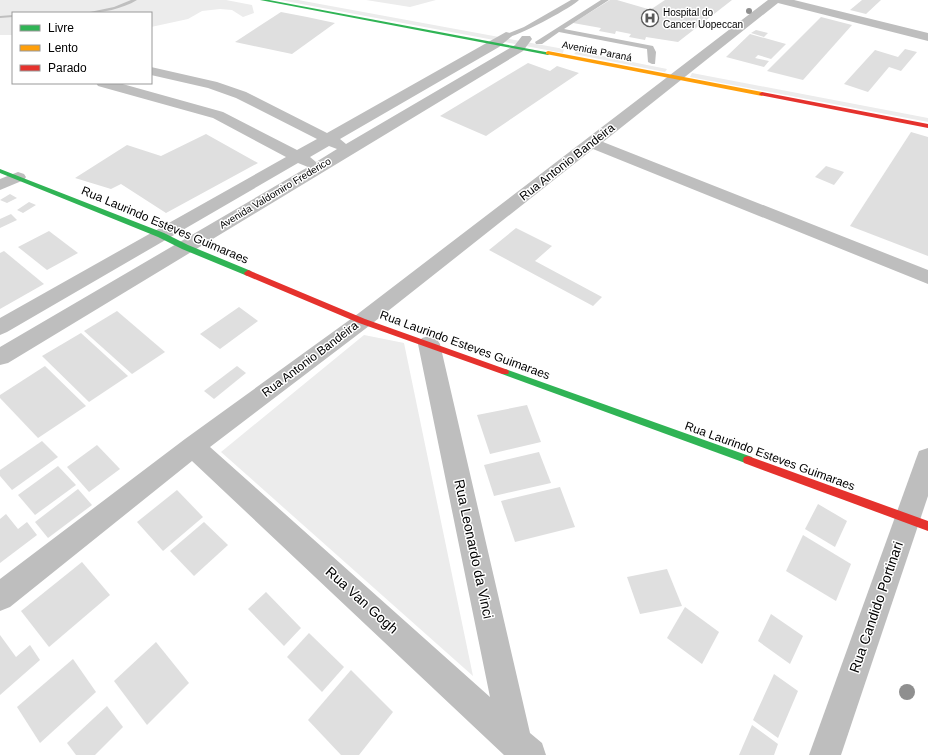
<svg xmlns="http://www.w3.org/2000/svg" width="928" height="755" font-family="Arial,sans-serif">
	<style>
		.green { fill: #ececec }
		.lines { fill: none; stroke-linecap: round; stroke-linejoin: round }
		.stream { fill: #bfbfbf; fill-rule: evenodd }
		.building { fill: #dfdfdf }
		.lane { fill: #bebebe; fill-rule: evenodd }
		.street { fill: #bebebe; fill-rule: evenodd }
		.fast { fill: #30b455; fill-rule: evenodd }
		.slow { fill: #ff9f0a; fill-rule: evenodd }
		.jam { fill: #e5322d; fill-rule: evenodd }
		.tree { fill: #8f8f8f }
		.labels { text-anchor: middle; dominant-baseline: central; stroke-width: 3; stroke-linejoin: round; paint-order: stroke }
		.far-poi-label { font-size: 10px; fill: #000; stroke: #fff; text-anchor: start }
		.far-street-label { font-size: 10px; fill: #000; stroke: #fff }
		.street-label { font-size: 12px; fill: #000; stroke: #fff }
		.near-street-label { font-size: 14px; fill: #000; stroke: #fff }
	</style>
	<rect width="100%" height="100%" fill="#fff"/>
	<g class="green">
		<path d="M0,0H226L252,5L254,13L243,17L232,10L220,9L202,11L188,19L151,27V13H13V35H0Z"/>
		<path d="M280,0H298L564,49L563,53Z"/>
		<path d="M366,0H436L410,7Z"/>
		<path d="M577,51L667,69L665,72L574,54Z"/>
		<path d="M692,73L928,118V122L690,77Z"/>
		<path d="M364,335L404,343L473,676L221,452Z"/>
	</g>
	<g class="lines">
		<g class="stream">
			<path d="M131,0H137C122,9 102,13 85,13L114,7Z"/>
			<path d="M13,15V17L0,18V16Z"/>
		</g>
	</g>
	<g class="building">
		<path d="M610,0H617L648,9L653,8L665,0H732L678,42L646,37L645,40L629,37L631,34L616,31L615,34L599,31L601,28L573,23Z"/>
		<path d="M862,0H881L866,14L850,10Z"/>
		<path d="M281,12L307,17L335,23L292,54L235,42Z"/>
		<path d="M821,17L852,25L803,80L767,71Z"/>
		<path d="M756,30L768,33L764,37L751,33Z"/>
		<path d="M750,34L786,44L771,59L758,55L755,58L769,61L764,67L726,57Z"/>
		<path d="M905,49L917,52L901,71L889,67L868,92L844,84L875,50L898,57Z"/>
		<path d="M528,63L550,71L557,66L579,73L486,136L440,116Z"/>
		<path d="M911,132L928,137V256L850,226Z"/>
		<path d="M206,134L258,163L166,213L121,184L111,189L75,178L127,145L161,156Z"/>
		<path d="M826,166L844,172L834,185L815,177Z"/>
		<path d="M10,194L17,198L7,203L0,200Z"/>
		<path d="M29,202L36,205L23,213L17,210Z"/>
		<path d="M11,214L17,220L0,228V219Z"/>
		<path d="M516,228L552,246L535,261L602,297L593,306L489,250Z"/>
		<path d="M49,231L78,253L47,270L18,247Z"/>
		<path d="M4,251L44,284L0,309V253Z"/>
		<path d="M239,307L258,321L220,349L200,334Z"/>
		<path d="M117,311L165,352L132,374L84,331Z"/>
		<path d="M81,333L128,376L89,402L42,356Z"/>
		<path d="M45,366L86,406L38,438L0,398V395Z"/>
		<path d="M237,366L246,373L214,399L204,391Z"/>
		<path d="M527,405L541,442L490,454L477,415Z"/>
		<path d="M42,441L58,457L12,490L0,476V470Z"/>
		<path d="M97,445L120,469L89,492L67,467Z"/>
		<path d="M539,452L551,483L494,496L484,465Z"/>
		<path d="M58,466L76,485L35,515L18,495Z"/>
		<path d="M560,487L575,527L515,542L501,501Z"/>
		<path d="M78,489L92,505L48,538L35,522Z"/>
		<path d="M177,490L203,517L163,551L137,522Z"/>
		<path d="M818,504L847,521L835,547L805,529Z"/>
		<path d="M6,514L18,529L27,522L37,535L0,563V519Z"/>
		<path d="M204,522L228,545L194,576L170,551Z"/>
		<path d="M803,535L851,564L836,601L786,571Z"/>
		<path d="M82,562L110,595L49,647L21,611Z"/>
		<path d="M667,569L682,606L640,614L627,577Z"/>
		<path d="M266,592L301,628L284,646L248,609Z"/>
		<path d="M685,607L719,632L702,664L667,638Z"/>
		<path d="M771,614L803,636L790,664L758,641Z"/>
		<path d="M309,633L344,667L322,692L287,657Z"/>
		<path d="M0,635L16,657L30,645L40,660L0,695Z"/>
		<path d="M156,642L189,683L147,725L114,681Z"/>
		<path d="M73,659L96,692L40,743L17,707Z"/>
		<path d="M351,670L393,712L359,755H341L308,720Z"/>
		<path d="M774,674L798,691L778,738L753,720Z"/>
		<path d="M107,706L123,727L95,755H76L67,743Z"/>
		<path d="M752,725L778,744L774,755H739Z"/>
	</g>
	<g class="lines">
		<g class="lane">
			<path d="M571,0H579C571,8 514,39 503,38L502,36L524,27Z"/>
			<path d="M601,0H609L564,29L653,46L656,52L655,64H652L648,62L647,49L559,32L542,44H536L535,42Z"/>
		</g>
		<g class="street">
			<path d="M768,0H794L928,33V41L778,3L603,142L928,270V284L593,149L369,326L210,447L490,697L418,344L422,338L429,336L436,338L440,344L530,733L542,743L546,755H504L192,461L10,607L0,611V579L185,439L355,316Z"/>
			<path d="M506,32L510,33L512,36L499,47L340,139L346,144L515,45L522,36H530L532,39L523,51L8,363L0,365V347L308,167L298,163L7,332L0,335V318L286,157L213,118L98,86L96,83H119L223,112L297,150L317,139L236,98L208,88L151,75V67L217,82L246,92L327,133ZM329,146L337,149L316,162L310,157Z"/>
			<path d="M18,172L24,174L26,177L24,180L0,190V179Z"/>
			<path d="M928,448V496L841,755H809L916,459L919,451Z"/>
		</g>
		<g class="fast">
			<path d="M260,0H269L551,53L548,55Z"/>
			<path d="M0,169L164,233L188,245L251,271L252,273L248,276L245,275L182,249L158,237L0,173Z"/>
			<path d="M505,369L752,457L753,460L752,463L748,464L502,374L501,372L502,370Z"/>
		</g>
		<path class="slow" d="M548,51L762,92L765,94L762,96L546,54V52Z"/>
		<g class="jam">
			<path d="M762,92L928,124V128L760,95L759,94Z"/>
			<path d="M248,270L365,319L508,370L509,372L508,374H502L359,323L245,275L244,273Z"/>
			<path d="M748,456L928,521V531L744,463L743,460L744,457Z"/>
		</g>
	</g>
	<g class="tree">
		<circle cx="749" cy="11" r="3"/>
		<circle cx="907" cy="692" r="8"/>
	</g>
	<defs>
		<g id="hospital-ring" transform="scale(0.9)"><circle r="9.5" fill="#fff" stroke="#595959" stroke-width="1.5"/><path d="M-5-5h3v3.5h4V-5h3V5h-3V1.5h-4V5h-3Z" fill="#595959"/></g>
	</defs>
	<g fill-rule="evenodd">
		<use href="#hospital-ring" x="650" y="18"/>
	</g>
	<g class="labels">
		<g class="far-poi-label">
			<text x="663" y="12">Hospital do<tspan x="663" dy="12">Cancer Uopeccan</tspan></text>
		</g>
		<g class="far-street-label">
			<text transform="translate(597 51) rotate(11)">Avenida Paraná</text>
			<text transform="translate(275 193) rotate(-31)">Avenida Valdomiro Frederico</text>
		</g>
		<g class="street-label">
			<text transform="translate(567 162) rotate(-38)">Rua Antonio Bandeira</text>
			<text transform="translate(165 225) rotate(23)">Rua Laurindo Esteves Guimaraes</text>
			<text transform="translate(465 345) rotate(20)">Rua Laurindo Esteves Guimaraes</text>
			<text transform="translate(310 359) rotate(-37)">Rua Antonio Bandeira</text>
			<text transform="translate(770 456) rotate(20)">Rua Laurindo Esteves Guimaraes</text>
		</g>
		<g class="near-street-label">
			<text transform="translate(474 549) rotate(78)">Rua Leonardo da Vinci</text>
			<text transform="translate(362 600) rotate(42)">Rua Van Gogh</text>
			<text transform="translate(876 607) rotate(-71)">Rua Candido Portinari</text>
		</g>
	</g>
	<rect x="12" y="12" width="140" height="72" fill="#ffffff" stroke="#999999"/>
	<rect x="20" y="25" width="20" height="6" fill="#30b455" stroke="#999999"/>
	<text x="48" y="32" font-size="12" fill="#000000">Livre</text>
	<rect x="20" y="45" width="20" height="6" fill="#ff9f0a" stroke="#999999"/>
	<text x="48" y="52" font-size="12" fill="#000000">Lento</text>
	<rect x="20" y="65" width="20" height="6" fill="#e5322d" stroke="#999999"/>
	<text x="48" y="72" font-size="12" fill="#000000">Parado</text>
</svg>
